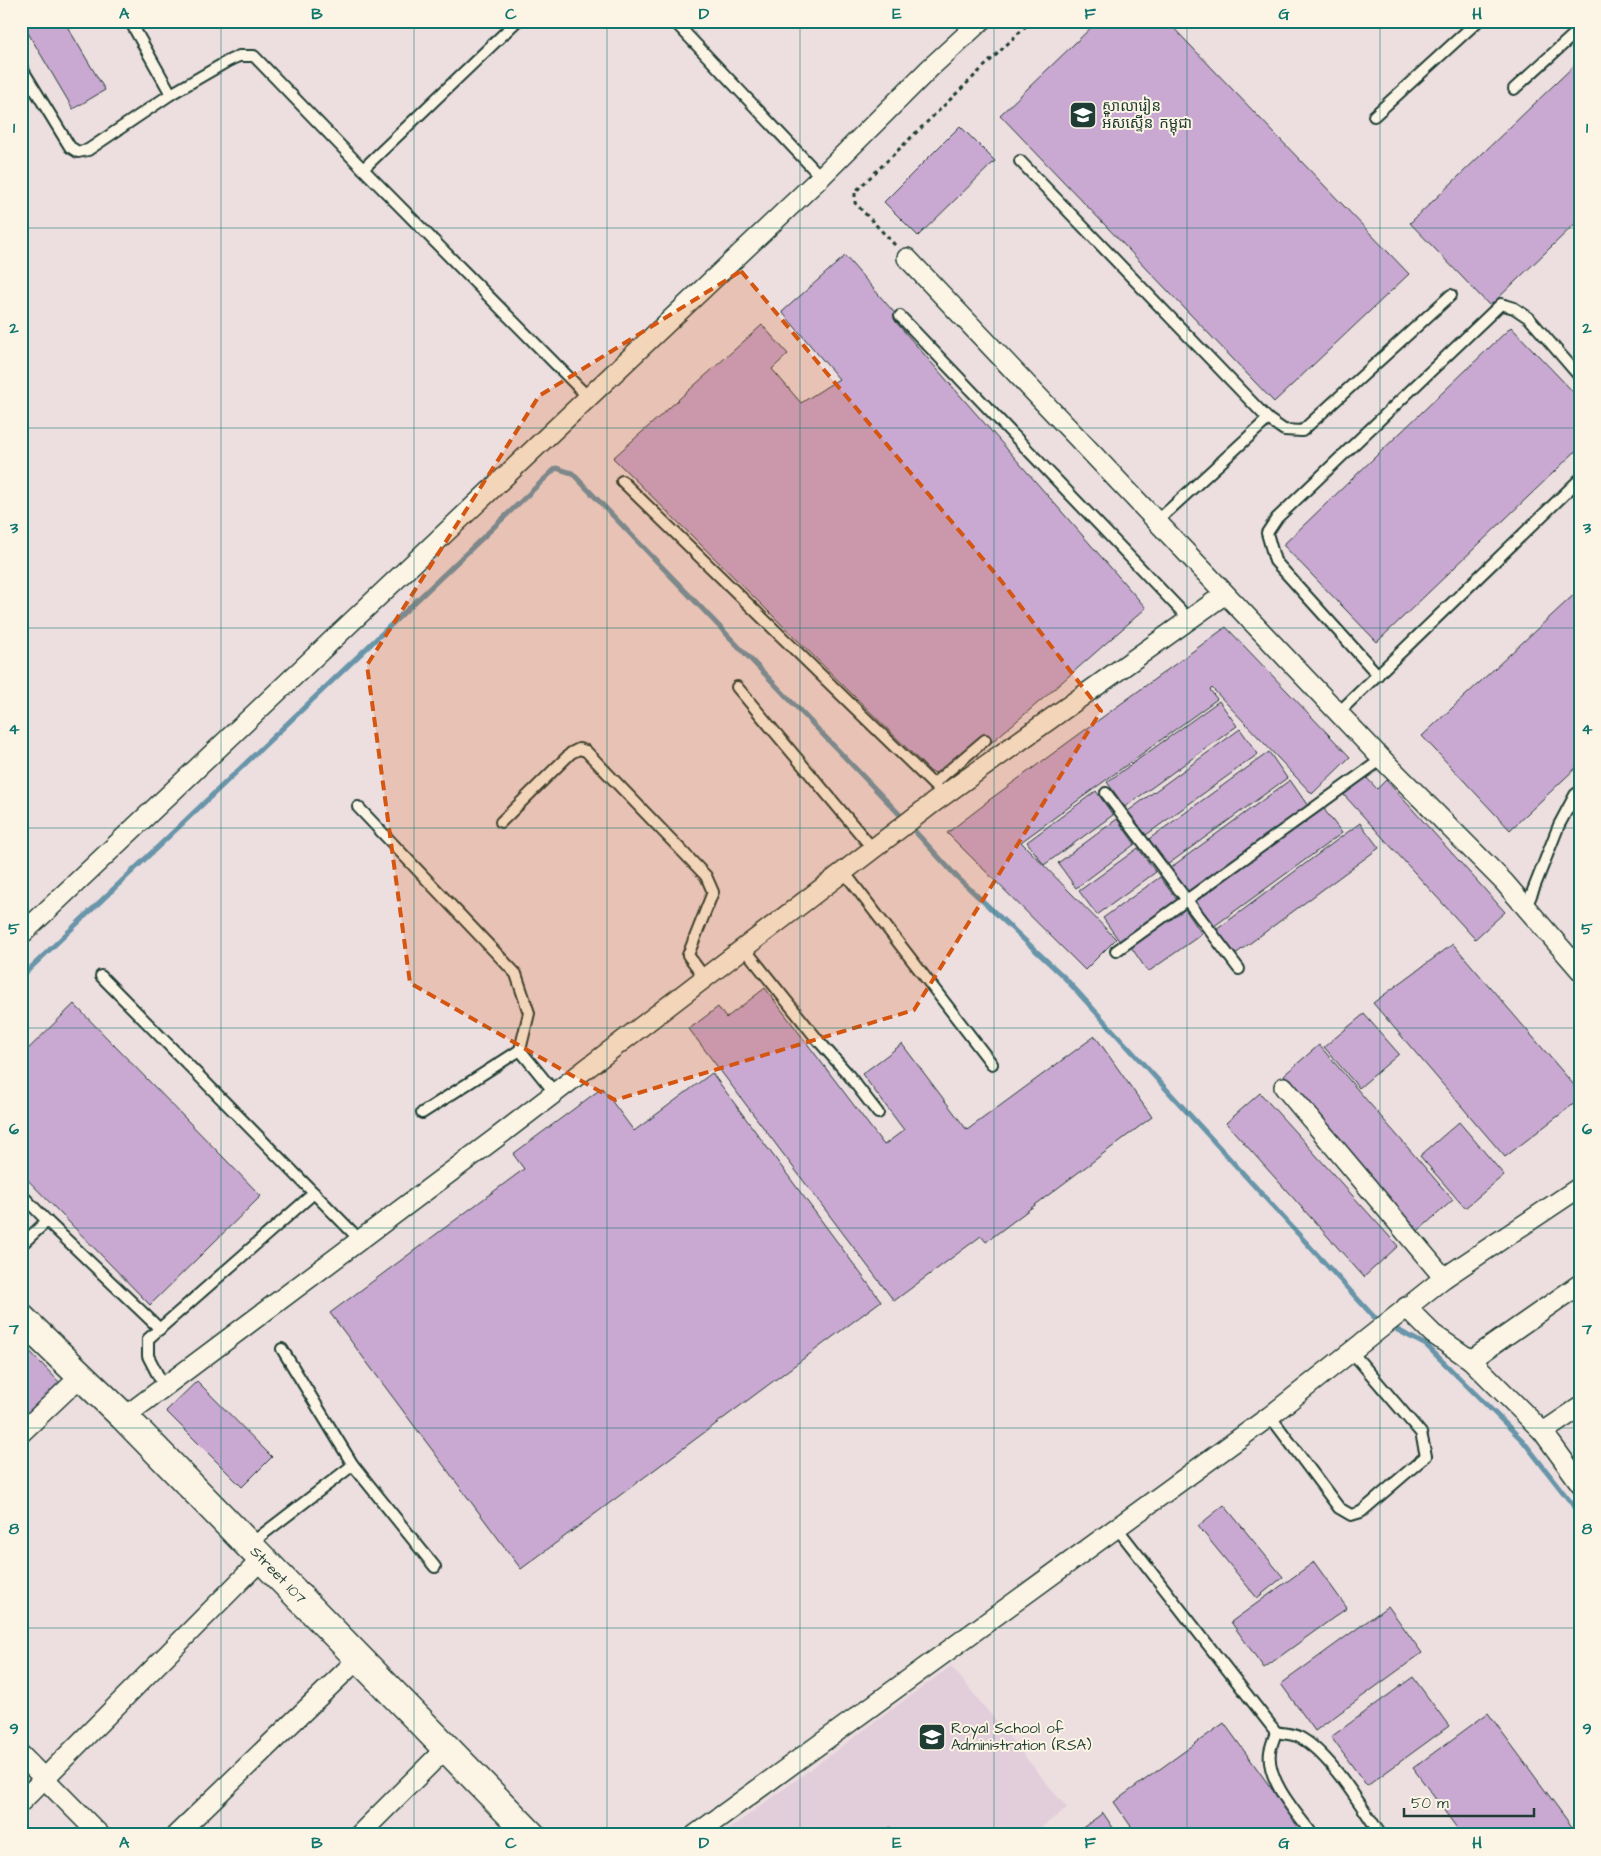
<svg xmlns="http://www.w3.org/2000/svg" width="1601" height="1856" font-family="'Architects Daughter','Noto Sans Khmer',sans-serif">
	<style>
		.built { fill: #e2cedb }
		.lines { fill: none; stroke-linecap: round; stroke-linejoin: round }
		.stream { stroke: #6895a9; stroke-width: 5 }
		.building { fill: #c9a8d2; stroke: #1f3d34 }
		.lane-casing { stroke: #1f3d34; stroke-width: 14 }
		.street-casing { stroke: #1f3d34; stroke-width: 22 }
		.secondary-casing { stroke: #1f3d34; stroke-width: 31 }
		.path { stroke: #1f3d34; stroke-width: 3; stroke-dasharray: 4 4; stroke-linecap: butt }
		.lane { stroke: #fcf5e5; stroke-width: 10 }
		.street { stroke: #fcf5e5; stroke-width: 19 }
		.secondary { stroke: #fcf5e5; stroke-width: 28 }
		.marked { fill: #d45610; fill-opacity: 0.2; stroke: #d45610; stroke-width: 4; stroke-dasharray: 10 6; stroke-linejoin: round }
		.grid { fill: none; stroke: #0f766e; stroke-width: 1; stroke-opacity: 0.55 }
		.labels { text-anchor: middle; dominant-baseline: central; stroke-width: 4; stroke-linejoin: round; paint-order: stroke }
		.poi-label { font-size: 15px; fill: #1f3d34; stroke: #fcf5e5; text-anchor: start }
		.street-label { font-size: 15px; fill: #1f3d34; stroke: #fcf5e5 }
		.neatline { fill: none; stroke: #0f766e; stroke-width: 2 }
		.grid-label { font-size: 16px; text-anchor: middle; font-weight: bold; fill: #0f766e }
	</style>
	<rect width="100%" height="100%" fill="#eddedf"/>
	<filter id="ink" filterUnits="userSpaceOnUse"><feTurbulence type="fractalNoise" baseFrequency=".02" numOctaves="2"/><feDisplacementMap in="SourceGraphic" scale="10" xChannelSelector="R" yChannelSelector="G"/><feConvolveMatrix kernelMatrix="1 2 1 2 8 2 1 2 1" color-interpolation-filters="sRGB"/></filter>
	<g filter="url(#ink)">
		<path class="built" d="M951,1666L1067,1808L1031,1835H721Z"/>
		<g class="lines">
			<g class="stream">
				<path d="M910,826L957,877L1064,977L1374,1317L1383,1322"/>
				<path d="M21,977L556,468L572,473L904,819"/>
				<path d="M1390,1326L1426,1345L1523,1441L1580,1514"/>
			</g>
		</g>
		<g class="building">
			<path d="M21,21H64L105,90L73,109Z"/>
			<path d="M1098,21H1167L1409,274L1274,402L1000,115Z"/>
			<path d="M1580,60V219L1490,306L1410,223Z"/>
			<path d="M960,126L995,161L918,236L884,202Z"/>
			<path d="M845,256L899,318L895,321L1146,608L1045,697L953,775L931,772L613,458L762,325L788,354L772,369L801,403L839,379L782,312Z"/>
			<path d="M1511,327L1580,399V447L1377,642L1283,545Z"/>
			<path d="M1580,589V764L1510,830L1422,736Z"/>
			<path d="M1226,627L1350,757L1312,794L1212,688L1210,690L1217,699L1021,842L1116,939L1085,970L947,833L985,804V803Z"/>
			<path d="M1219,701L1237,726L1125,807L1107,782Z"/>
			<path d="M1240,729L1258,754L1146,835L1128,811Z"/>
			<path d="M1269,752L1287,778L1167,865L1149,839Z"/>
			<path d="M1365,776L1377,789L1386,780L1505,912L1475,939L1344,795Z"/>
			<path d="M1290,780L1308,806L1188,893L1170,868Z"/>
			<path d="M1096,791L1113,815L1044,865L1027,842Z"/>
			<path d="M1323,808L1342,833L1213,927L1195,902Z"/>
			<path d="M1117,819L1135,844L1076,888L1058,863Z"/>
			<path d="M1360,823L1379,848L1234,955L1216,930Z"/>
			<path d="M1138,848L1156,872L1097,915L1079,891Z"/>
			<path d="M1160,877L1177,900L1120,942L1103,918Z"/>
			<path d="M1185,909L1202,934L1148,972L1131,947Z"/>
			<path d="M1453,944L1580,1092V1099L1505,1157L1373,1003Z"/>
			<path d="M765,988L884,1145L904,1130L862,1074L902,1044L967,1130L1095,1036L1152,1117L986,1242L981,1236L894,1301L689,1029L718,1007L726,1018Z"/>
			<path d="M74,1004L261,1196L150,1305L21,1173V1056Z"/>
			<path d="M1364,1014L1399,1054L1359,1088L1324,1047Z"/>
			<path d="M1319,1045L1453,1200L1418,1231L1284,1075Z"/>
			<path d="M712,1073L881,1301L521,1569L330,1313L524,1169L513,1154L602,1088L634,1131Z"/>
			<path d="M1260,1093L1398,1246L1364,1277L1226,1123Z"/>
			<path d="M1459,1122L1504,1175L1465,1208L1420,1156Z"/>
			<path d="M21,1342L60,1383L26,1415L21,1410Z"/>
			<path d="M197,1381L272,1457L242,1487L166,1411Z"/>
			<path d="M1224,1505L1283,1577L1257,1598L1198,1526Z"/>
			<path d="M1314,1562L1347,1608L1264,1668L1231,1622Z"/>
			<path d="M1388,1606L1422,1653L1315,1731L1281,1684Z"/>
			<path d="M1413,1677L1449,1726L1367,1786L1331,1737Z"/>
			<path d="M1488,1713L1578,1835H1462L1413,1768Z"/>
			<path d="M1224,1723L1305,1835H1137L1114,1802Z"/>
			<path d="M1103,1813L1118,1835H1073Z"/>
			<path d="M890,1827L896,1835H881Z"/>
		</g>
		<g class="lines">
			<g class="lane-casing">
				<g id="lane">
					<path d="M674,21L821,177"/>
					<path d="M21,67L70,147L78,152L88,150L171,94L130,21"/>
					<path d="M1514,89L1580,29"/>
					<path d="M171,94L228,61L239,56H254L363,169L588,397"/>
					<path d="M1374,116L1478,21"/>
					<path d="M1020,161L1268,419L1284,430L1302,431L1451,295"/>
					<path d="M363,169L517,21"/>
					<path d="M900,316L1189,619"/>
					<path d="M622,481L944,795"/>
					<path d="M1156,522L1268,419"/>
					<path d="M1378,675L1275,561L1267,533L1277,518L1501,304L1514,308L1529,318L1580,377"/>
					<path d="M737,687L873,849"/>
					<path d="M1339,712L1580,479"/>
					<path d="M933,784L985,740"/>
					<path d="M1106,793L1239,969"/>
					<path d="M358,807L516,974L529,1013L520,1050L555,1093"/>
					<path d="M501,822L571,753L579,749L586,751L706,876L713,892L688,955L705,978"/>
					<path d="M844,872L992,1064"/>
					<path d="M1526,908L1559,825L1575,795L1580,791"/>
					<path d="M744,948L817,1039L847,1073L878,1113"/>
					<path d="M1116,951L1382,759"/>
					<path d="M101,976L360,1240"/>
					<path d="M422,1113L520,1050"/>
					<path d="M21,1194L47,1221L21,1245"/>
					<path d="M47,1221L160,1329"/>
					<path d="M164,1387L148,1356V1339L314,1193"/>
					<path d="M1270,1416L1339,1508L1351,1515L1361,1512L1426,1456L1421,1433L1351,1351"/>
					<path d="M353,1465L435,1567"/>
					<path d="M1117,1528L1276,1732C1283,1734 1292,1733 1299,1737C1330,1753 1360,1805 1381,1835"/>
					<path d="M250,1544L353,1465L282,1349"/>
					<path d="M1276,1732C1274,1739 1271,1745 1270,1752C1266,1780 1297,1814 1313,1835"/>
				</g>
			</g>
			<g class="street-casing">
				<g id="street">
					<path d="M907,258L1382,759L1504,882L1580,970"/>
					<path d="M21,935L821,177L930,68L981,21"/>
					<path d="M1284,1087L1444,1278"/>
					<path d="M1406,1307L1433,1334L1471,1360L1543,1432L1580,1483"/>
					<path d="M1471,1360L1580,1284"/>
					<path d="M124,1417L496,1138L933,803L1225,594"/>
					<path d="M1543,1432L1580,1407"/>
					<path d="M21,1433L81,1376"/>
					<path d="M21,1755L100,1835"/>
					<path d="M21,1802L262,1559"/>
					<path d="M176,1835L359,1658"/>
					<path d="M359,1835L446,1748"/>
					<path d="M695,1835L1270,1416L1444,1278L1580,1187"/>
				</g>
			</g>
			<g class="secondary-casing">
				<path id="secondary" d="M21,1318L124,1417L531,1835"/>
			</g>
			<path class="path" d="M895,245L855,203V192L1031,21"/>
			<use href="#lane" class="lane"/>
			<use href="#street" class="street"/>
			<use href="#secondary" class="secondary"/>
		</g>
	</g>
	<path class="marked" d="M741,271L999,578L1101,711L914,1010L615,1100L410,983L367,665L539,396Z"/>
	<path class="grid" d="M221,21V1835M414,21V1835M607,21V1835M800,21V1835M994,21V1835M1187,21V1835M1380,21V1835M21,228H1580M21,428H1580M21,628H1580M21,828H1580M21,1028H1580M21,1228H1580M21,1428H1580M21,1628H1580"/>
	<defs>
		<g id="school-square" transform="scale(1.4375)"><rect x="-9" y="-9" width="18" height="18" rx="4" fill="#1f3d34" stroke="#fcf5e5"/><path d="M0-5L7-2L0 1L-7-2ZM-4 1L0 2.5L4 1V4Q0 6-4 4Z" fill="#fff"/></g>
	</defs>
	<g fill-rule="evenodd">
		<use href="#school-square" x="1083" y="115"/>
		<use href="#school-square" x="932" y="1737"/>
	</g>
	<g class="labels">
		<g class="poi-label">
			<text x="1102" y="106">សាលារៀន<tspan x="1102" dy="17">អ៉ិសស្ទើន កម្ពុជា</tspan></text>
			<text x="951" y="1728">Royal School of<tspan x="951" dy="17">Administration (RSA)</tspan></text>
		</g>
		<g class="street-label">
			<text transform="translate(278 1575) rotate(46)">Street 107</text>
		</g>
	</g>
	<rect width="1601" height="1856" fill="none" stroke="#fcf5e5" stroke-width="55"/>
	<path d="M1404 1808v8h130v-8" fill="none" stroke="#1f3d34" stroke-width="2.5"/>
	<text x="1411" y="1808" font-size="15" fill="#1f3d34" stroke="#fcf5e5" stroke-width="4" paint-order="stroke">50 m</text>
	<rect x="28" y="28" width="1546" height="1800" class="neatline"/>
	<g class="grid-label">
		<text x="124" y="19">A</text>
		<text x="317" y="19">B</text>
		<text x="511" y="19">C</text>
		<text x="704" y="19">D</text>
		<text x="897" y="19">E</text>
		<text x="1090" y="19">F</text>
		<text x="1284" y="19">G</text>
		<text x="1477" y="19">H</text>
		<text x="14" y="133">1</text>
		<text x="1587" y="133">1</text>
		<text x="14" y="333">2</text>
		<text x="1587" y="333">2</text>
		<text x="14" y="533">3</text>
		<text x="1587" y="533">3</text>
		<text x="14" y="734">4</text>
		<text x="1587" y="734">4</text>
		<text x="14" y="934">5</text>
		<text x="1587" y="934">5</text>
		<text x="14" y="1134">6</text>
		<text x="1587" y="1134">6</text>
		<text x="14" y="1334">7</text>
		<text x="1587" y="1334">7</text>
		<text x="14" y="1534">8</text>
		<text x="1587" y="1534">8</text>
		<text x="14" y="1734">9</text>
		<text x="1587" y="1734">9</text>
		<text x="124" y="1848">A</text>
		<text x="317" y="1848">B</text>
		<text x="511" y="1848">C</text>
		<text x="704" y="1848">D</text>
		<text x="897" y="1848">E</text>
		<text x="1090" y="1848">F</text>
		<text x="1284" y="1848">G</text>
		<text x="1477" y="1848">H</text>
	</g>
</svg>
